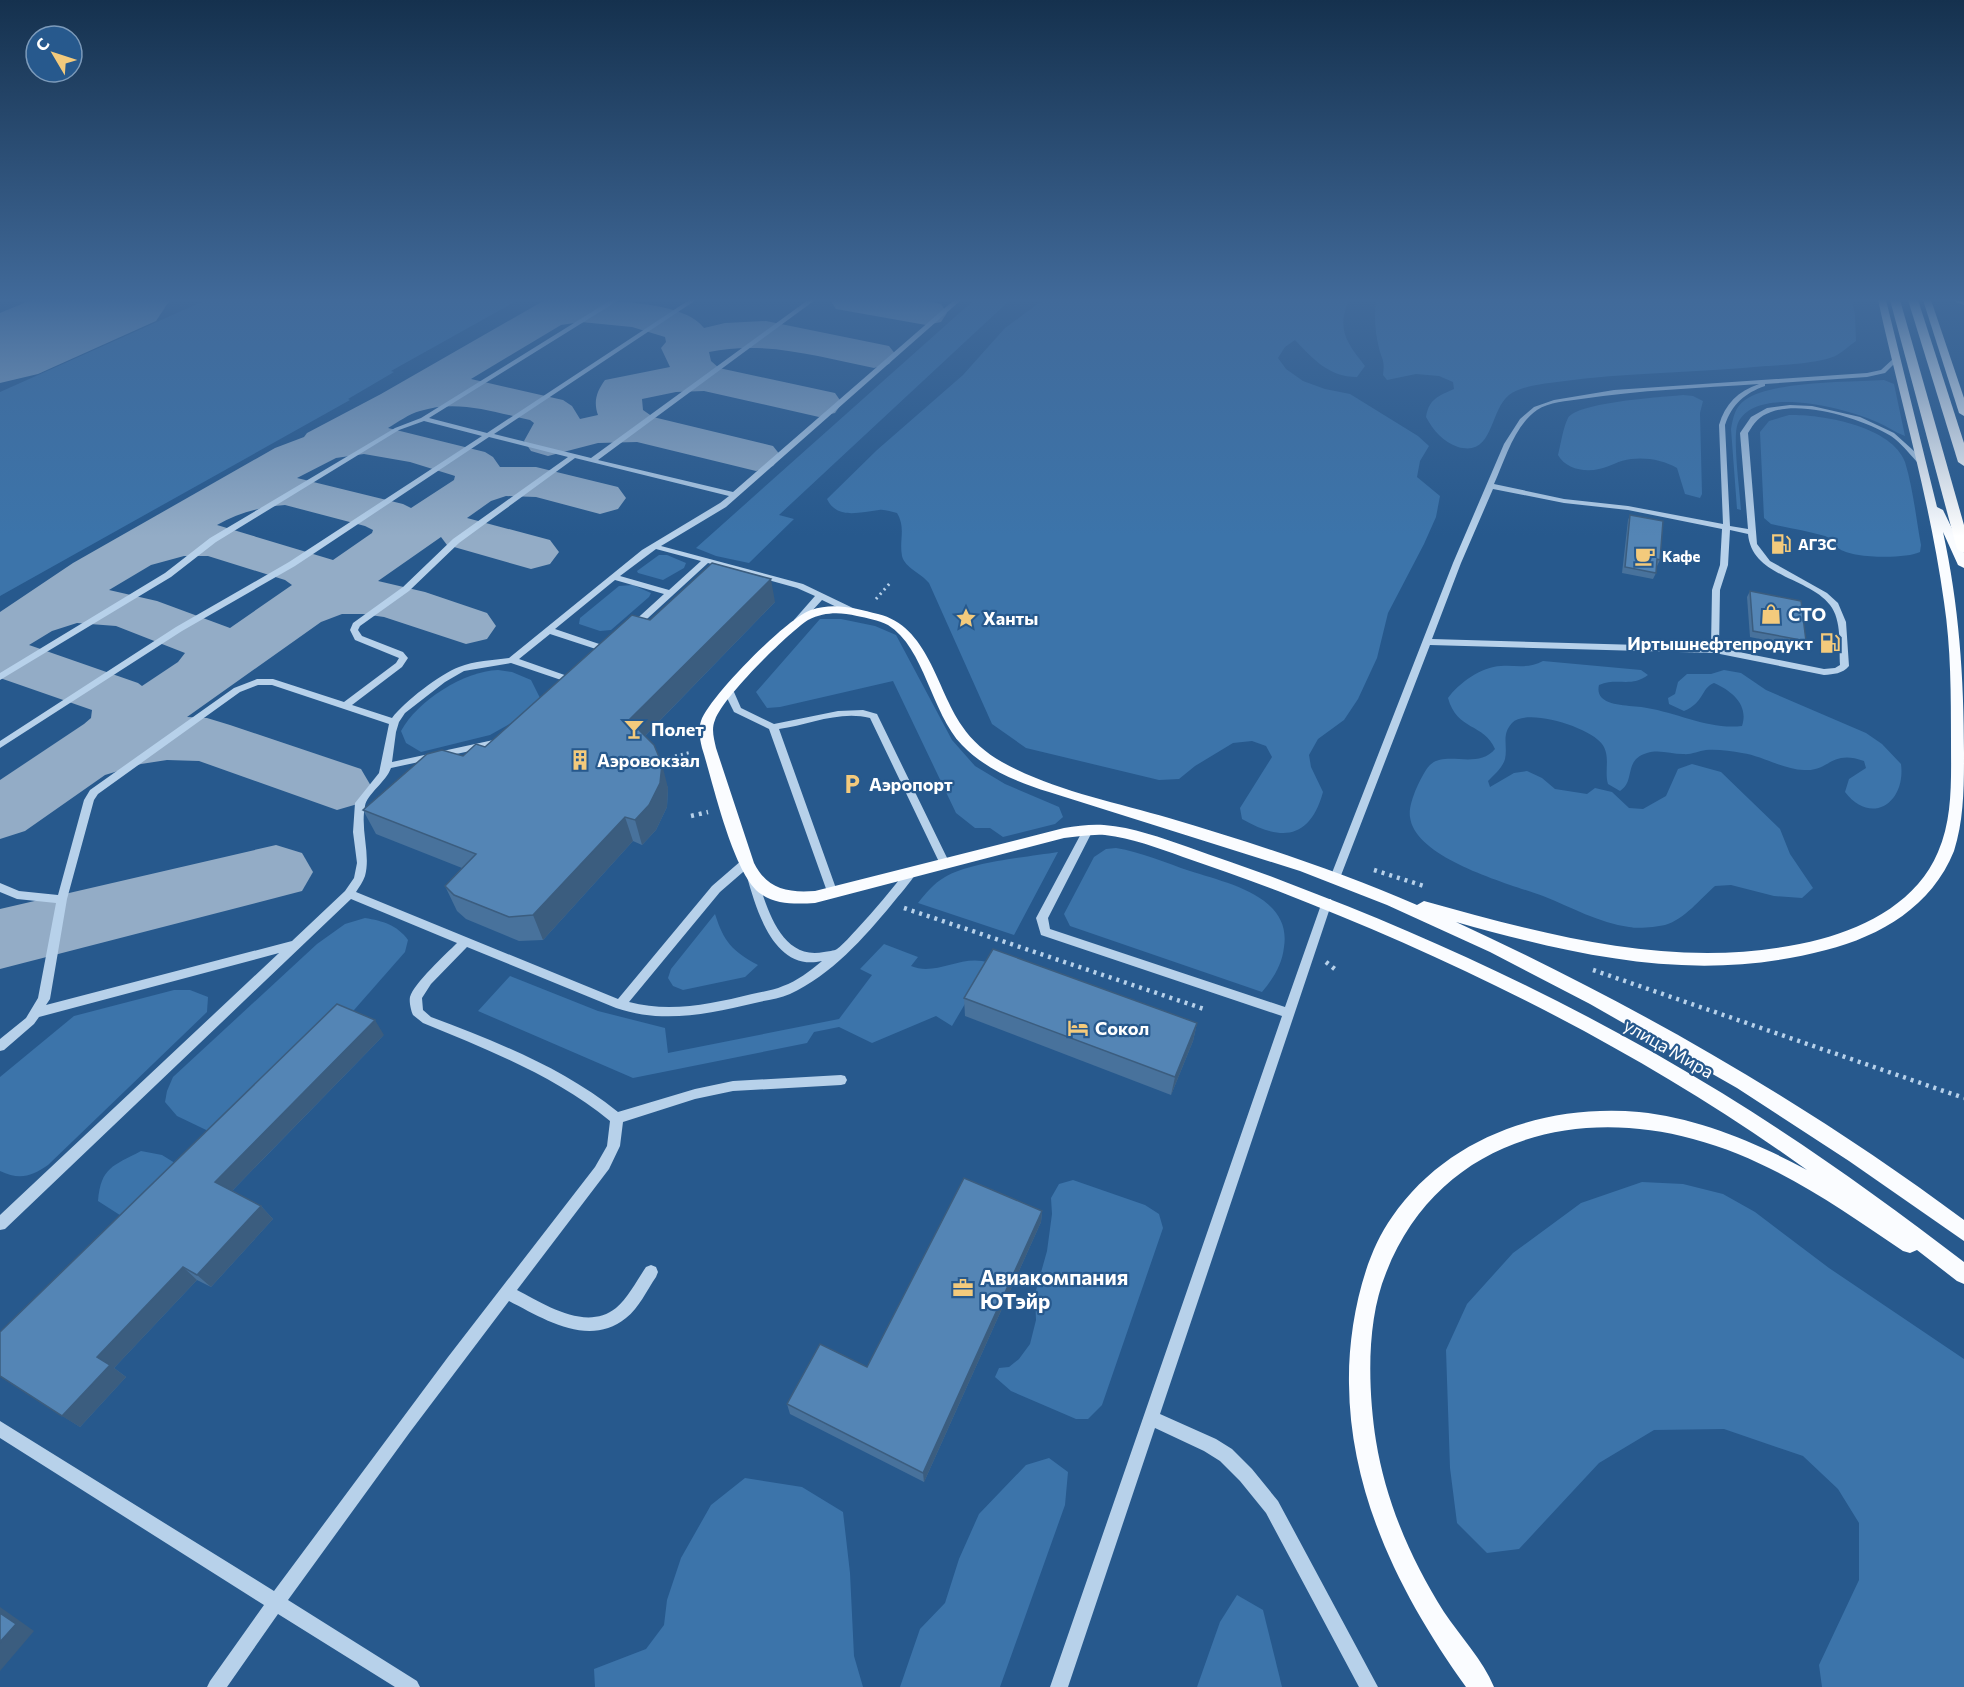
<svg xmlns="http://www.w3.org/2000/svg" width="1964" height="1687" font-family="Commissioner,sans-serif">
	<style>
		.green { fill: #3c74aa }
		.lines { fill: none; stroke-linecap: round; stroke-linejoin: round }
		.taxiway { fill: #93acc6; fill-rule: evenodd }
		.runway { fill: #93acc6; fill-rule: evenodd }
		.path-far1 { stroke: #b7d1ea; stroke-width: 3; stroke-dasharray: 2 4; stroke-linecap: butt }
		.path { stroke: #b7d1ea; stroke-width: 4.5; stroke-dasharray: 3 5; stroke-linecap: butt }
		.minor { fill: #b7d1ea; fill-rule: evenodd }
		.major { fill: #fafcff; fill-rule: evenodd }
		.highway { fill: #fff; fill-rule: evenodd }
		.wall { fill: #48729c }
		.shaded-wall { fill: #3b5d7f }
		.building { fill: #5485b5; stroke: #3b5d7f; stroke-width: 1.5 }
		.labels { text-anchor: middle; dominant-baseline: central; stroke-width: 4.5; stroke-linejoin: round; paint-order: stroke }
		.far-poi-label { font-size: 15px; font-weight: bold; fill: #fff; stroke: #27598d; text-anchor: start }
		.poi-label { font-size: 18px; font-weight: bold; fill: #fff; stroke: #27598d; text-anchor: start }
		.street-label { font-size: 18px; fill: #fff; stroke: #27598d }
		.near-poi-label { font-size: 21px; font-weight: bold; fill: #fff; stroke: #27598d; text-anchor: start }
	</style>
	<rect width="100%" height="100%" fill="#27598d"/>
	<g class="green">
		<path d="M206,300H518L391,371L394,372L348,399L350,400L0,596V392Z"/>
		<path d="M974,300H1010L779,515L794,519L749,563L716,556L696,548Z"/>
		<path d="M1043,300H1349C1336,330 1347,343 1365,366L1357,377C1329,377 1313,359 1295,340L1285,347L1278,358L1286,369L1303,381L1325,389L1350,394L1418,436L1429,446L1420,461L1417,477L1440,496L1436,517L1424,544L1388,613L1377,658L1358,699L1344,720L1318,739L1309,755L1311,767L1323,792C1310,839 1282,842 1242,819L1240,808L1272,757L1266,746L1252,741L1233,743L1195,766L1179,779L1159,780L1026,748L992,724L929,583C921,573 905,568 902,556C899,540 906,528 897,513C891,512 885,509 879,510C860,512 837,520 827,499L877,450L963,375L1005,328Z"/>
		<path d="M1376,300H1852L1855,315L1856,341C1850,345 1844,351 1837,355C1823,363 1783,365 1766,366C1697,373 1626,372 1557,382C1542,384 1521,386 1509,395C1489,411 1494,457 1458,447C1443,442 1433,430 1426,417C1429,399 1438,396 1454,389L1453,382L1439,376L1416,374L1387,380L1383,375C1385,359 1382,361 1379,348C1375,332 1374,316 1376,300Z"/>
		<path d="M1884,380L1894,384L1905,436C1894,432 1884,424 1872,420C1844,408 1755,385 1738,423C1732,436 1740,492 1741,510L1737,509L1731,429C1733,417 1735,407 1745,400C1771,381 1851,382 1884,380Z"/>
		<path d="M1683,395L1693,396L1703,401L1700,413L1702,494L1700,498L1685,494L1677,468C1664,460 1646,457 1631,459C1619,460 1610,467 1599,469C1584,473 1565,468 1558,455C1561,443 1563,428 1568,418C1578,402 1663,397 1683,395Z"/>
		<path d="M1789,415C1821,414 1892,426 1905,462C1913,488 1916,518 1921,545L1920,552C1906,559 1852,559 1838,548C1833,544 1833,539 1825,536C1807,531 1789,528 1771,524L1764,518L1760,432L1769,421Z"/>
		<path d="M659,555H667L686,563L684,568L663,580L638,573L637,571Z"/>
		<path d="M633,585L651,593L649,597L611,630L600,631L579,624L580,618L619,586Z"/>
		<path d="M820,619H841L875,626L896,635L952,740L975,766L1005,784L1059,807L1063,817L1055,824L1003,837L990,828H975L956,813L893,681L780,707L767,708L756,692Z"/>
		<path d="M1543,661L1641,670L1648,675C1631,688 1618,677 1599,685C1598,689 1598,694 1602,698C1612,707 1633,705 1647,708C1678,713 1710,730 1742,726C1749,705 1732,691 1714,683C1701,688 1704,703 1684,711L1669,704L1668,698L1675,694L1678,682L1687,674H1711L1724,670L1741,673L1766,690L1866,733L1882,744L1901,764C1906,803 1871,826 1845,792L1849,779L1866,768L1864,761C1831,749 1829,772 1804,770C1782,769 1763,756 1742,753C1731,751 1717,749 1706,750C1698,751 1691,755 1683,754C1671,754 1659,749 1647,753C1623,760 1636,781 1620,791L1608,784C1604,771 1611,756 1602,744C1591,728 1527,707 1512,723C1501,735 1508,745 1505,759C1503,767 1494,775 1488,781L1490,787L1514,773L1527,771L1542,778L1555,789L1587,794L1595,788L1612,792L1629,808L1643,809L1666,796L1678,769L1692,764L1721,772L1780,829L1790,854L1813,888L1802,898L1774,896L1731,885L1715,886C1700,899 1685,919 1665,925C1655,927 1639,929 1629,927C1599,923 1571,907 1543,896C1510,884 1415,859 1410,817C1408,804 1419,781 1426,770C1440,746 1476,772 1495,749C1484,723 1457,731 1448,698C1459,683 1481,667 1501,666C1516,665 1529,669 1543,661Z"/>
		<path d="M498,670L512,672L531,680L540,698L513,722L490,735L421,752L406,743L401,731C417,701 464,671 498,670Z"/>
		<path d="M1116,848C1141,852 1166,863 1190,871C1227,883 1292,896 1284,947C1282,965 1273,979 1262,992L1070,926L1064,914L1094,857L1106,849Z"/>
		<path d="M1058,852L1014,935L918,903C926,893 933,884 945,877C970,862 1028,857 1058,852Z"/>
		<path d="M715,914C724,942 732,951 758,965L745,977L683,990L673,986L668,978L671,969Z"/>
		<path d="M365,918C383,921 397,925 408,940L405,952L347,1018L225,1139L177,1116L165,1102L167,1091L173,1077L317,944L345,924Z"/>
		<path d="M884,944L918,957L911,966C936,977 963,953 989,963L952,1026L936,1016L872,1043L839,1027L814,1032L807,1043L633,1078L478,1011L510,976L598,1011L665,1028L668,1053L839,1019L872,975L860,969Z"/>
		<path d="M174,990H190L208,997L207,1012L48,1165C31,1177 19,1180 0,1171V1077L74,1016Z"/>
		<path d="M141,1151L162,1155L191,1173L137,1226L98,1201C101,1167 113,1166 141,1151Z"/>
		<path d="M1073,1180L1145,1205L1159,1214L1163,1228L1102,1405L1088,1419H1076L1011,1391L995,1377L999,1368L1009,1367L1019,1359L1030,1344L1036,1320L1035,1294L1047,1251L1052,1214L1051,1198L1059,1184Z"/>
		<path d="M1642,1182L1683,1184L1723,1194L1755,1212L1829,1268L1964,1359V1687H1822L1819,1665L1859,1580V1523L1838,1489L1803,1456L1724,1429L1654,1430L1599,1463L1519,1549L1487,1553L1457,1523L1450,1468L1446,1350L1467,1304L1513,1253L1581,1203Z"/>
		<path d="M1049,1458L1068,1472L1065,1505L1000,1687H900L920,1629L945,1603L959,1559L979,1514L1026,1465Z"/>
		<path d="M745,1478L802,1487L843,1512L850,1573L854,1656L863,1687H595L594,1669L646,1649L664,1625L667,1600L681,1558L711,1505Z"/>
		<path d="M1237,1595L1263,1610L1282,1687H1197L1220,1622Z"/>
	</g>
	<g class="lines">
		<g class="taxiway">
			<path d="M545,300C580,300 683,297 704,328L725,323L766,321L889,346L896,355L889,364L874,368C819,357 765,340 709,352L711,361L719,368L835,393L842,403L835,413L819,417L704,391L676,392L642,399L643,410L653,417L773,446L781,456L773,466L756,471L637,442L598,443L548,456L531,451L524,441L534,423L530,420C494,412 457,399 420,411C409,414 398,422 388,428L485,452L493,457L500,467H536L618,487L626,498L618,509L600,514L536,497L506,496L491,501L467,518L550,540L559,552L550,564L531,569L447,545L441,537L378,581L425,592L487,613L496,626L487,639L466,644L384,617L363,614H342L321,622L187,717L207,718L230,725L361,769L371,786L361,803L337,810L199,761L167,760L141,764L105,775L25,831L0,839V780L84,724L91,718L92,710L0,678V612L73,563L275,448L304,437L307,433L381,394ZM581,322L632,327L665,337L666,342L661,348L670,367L605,380C597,391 593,401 598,415L580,419L572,406L563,400L471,379L561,325ZM364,454L410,462L452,475L455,476L454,480L411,508L403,504L297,478L336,458ZM285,505L365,526L373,530L372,533L333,560L217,525C238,513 260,507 285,505ZM184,556H208L285,580L292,585L230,628L157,601L109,590L151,565ZM77,623L116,626L185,653L178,662L142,686L138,683L29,645L52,631Z"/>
			<path d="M830,300H924L941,304L947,313L941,322L926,325L836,309Z"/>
			<path d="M276,845L302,853L313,872L302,891L0,969V909Z"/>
		</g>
		<path class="runway" d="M31,300H170L156,321L38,374L0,383V313Z"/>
		<g class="path-far1">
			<path d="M876,599L890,583"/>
			<path d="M675,756L692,752"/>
		</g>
		<g class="path">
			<path d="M691,816L708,812"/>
			<path d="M1374,870L1427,887"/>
			<path d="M904,908L1207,1010"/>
			<path d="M1326,962L1336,970"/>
			<path d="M1593,970L1964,1098"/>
		</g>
		<g class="minor">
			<path d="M611,300H619L429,418L487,433L689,300H696L494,434L591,458L808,300H815L598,460L733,492L954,300H961L726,507L661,546L803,584L855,609V613H849L822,600L800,624H794V620L815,596L797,588L708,563L636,629L633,630L629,627L630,625L664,594L615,580L555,629L611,648V652H605L550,634L519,659L576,679L578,681L576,683H570L511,663L464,671L445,682L405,713L399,722L396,732L392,762L498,739L503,742L498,745L391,768C386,782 367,794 365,806C360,830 371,854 365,876C363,882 359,887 356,892L618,999L712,886L742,860H750L751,863L750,866L720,892L629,1002C670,1013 711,1004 752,994C762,992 774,990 783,986C797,981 810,971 822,961C774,972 757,911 747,877L748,874H756L757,877C767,908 781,961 824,952C828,951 834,951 837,949C844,944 851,935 857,929C875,910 891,890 908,869H916L917,872C910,883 900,894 892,904C864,938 831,975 790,994C779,999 766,1000 755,1003C708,1014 663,1024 616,1008L467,947L431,984L422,998L423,1010L431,1017C497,1042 562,1067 618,1112L695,1089L733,1081L841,1075L845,1076L847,1080L845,1084L841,1085L733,1091L695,1099L623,1122L620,1146L609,1169L517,1290C544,1304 586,1332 616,1308C628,1298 637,1280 646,1267L651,1265L656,1267L658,1272L656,1277C647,1290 639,1308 626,1318C589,1348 544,1319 509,1301L410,1432L288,1600L417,1681L420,1687H395L278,1614L227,1687H207L210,1681L264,1605L0,1438V1421L274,1591L448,1357L595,1167L607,1146L610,1121C554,1075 488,1050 423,1023L413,1015C411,1011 409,1002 410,997C414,983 446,954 457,943L351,899L5,1229L0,1230V1215L279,953L39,1017L34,1024L4,1050L0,1051V1039L26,1018L38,998L56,903L17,899L0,892V883L19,891L58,895L84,800L90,790L234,688L257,679H273L344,702L396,663L399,658L355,640L350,630L353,623L403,587L453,539L568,457L489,437L295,566L182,631L0,748V741L176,627L289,562L482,436L424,421L399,430L216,542L171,577L0,680V673L165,573L210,538L395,428L421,418ZM575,458L729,496L720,503L642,550L509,658C493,660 474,661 459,667C440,674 404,702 392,718L352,705L402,667L408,658L403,652L362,636L358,630L360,626L409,591L459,543ZM656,549L701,561L669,590L620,576ZM258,685H272L389,724L379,773L355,803L353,832L357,863L354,878L345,891L292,941L46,1005L50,999L67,899L94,800L98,794L240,692Z"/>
			<path d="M1952,300L1964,301V305L1953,301Z"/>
			<path d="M1894,358L1899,359L1885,373L1867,377L1765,384V386C1745,393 1732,404 1725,425L1730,526L1748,529L1740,433L1751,417L1767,408L1790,405L1812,406L1860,417L1894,433L1924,460L1917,462C1909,453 1901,443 1891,436C1863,419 1803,400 1771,412C1759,416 1754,423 1748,433L1757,544L1770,561L1827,593L1838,603L1846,622L1849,666C1842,674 1834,674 1824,675L1715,653L1430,645L1340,878L1339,881H1331L1330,878L1453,563L1504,444L1520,419L1534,407L1554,400L1614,390L1867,373L1881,370ZM1759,384C1738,391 1725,404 1719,425L1723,524L1628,506L1564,499L1494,484C1505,460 1514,426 1537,410C1549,402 1567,401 1581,399C1640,390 1699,388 1759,384ZM1493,489L1564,503L1628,510L1722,529L1720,565L1712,590L1711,647L1432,639L1461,563ZM1730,530L1748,534C1752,577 1808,577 1830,605C1842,620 1839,647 1840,665L1835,668L1824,669L1719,648L1720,590L1728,565Z"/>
			<path d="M729,689L734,692L741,708L774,724L838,711L863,710L877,714L950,864L949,867H941L940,864L870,718C840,710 808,725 779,729L838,894L837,897H829L769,729L734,712L724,692Z"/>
			<path d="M1088,826L1093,830L1048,918L1050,929L1285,1007L1322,902L1323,899H1331L1332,902L1160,1414L1216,1439L1232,1449L1252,1469L1278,1501L1378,1687H1359L1266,1513L1240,1481L1220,1461L1204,1451L1155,1428L1068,1687H1050L1282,1016L1041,935L1036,918L1083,830Z"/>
		</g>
		<g class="major">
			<path d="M1878,300H1886L1937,507L1943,510L1964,553V568L1958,565L1943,532C1959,605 1964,677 1964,753C1964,786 1964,820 1954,851C1932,906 1881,936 1826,950C1698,984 1581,957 1456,922C1634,1004 1807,1103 1964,1220V1241L1849,1161L1737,1088L1590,1004L1490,952L1387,905L1300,871L1049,792C1017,782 985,769 962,745C931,713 925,648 888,625C878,620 867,618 857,616C839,612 825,612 808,620C787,634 723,697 715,720C711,729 714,739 716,748L754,863C767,889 787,893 815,891L1064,828C1077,826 1091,824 1104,825C1133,827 1161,838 1188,847C1221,859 1255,870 1288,883C1439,940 1585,1009 1722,1093C1806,1145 1886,1202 1964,1262V1284L1957,1281L1917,1250L1910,1253L1903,1251C1838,1207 1770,1159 1693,1139C1568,1105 1436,1144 1386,1273C1366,1322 1368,1389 1376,1441C1386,1502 1411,1560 1444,1612C1460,1636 1483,1660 1494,1687H1466C1402,1598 1350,1496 1349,1384C1348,1332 1361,1260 1392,1217C1447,1137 1544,1104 1639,1112C1698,1118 1755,1142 1807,1170C1644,1053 1464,963 1278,891C1246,879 1215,868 1183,857C1158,848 1132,838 1105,835C1091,834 1077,837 1064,838L815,903C797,904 777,905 761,894C733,875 713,782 702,748C700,739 698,730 701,721C709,697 788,617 811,610C833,602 856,608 878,614C928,626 936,688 962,726C972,741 986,753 1002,762C1052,790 1114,802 1169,818C1253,843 1336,870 1417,905L1424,901C1554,937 1687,974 1821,939C1869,926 1918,900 1938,852C1953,818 1951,779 1951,742C1951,695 1951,648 1944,602C1930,500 1900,400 1878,300Z"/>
			<path d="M1923,300H1931L1964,398V416L1959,413Z"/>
		</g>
		<g class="highway">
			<path d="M1890,300H1900L1964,525V553L1957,549Z"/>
			<path d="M1908,300H1918L1964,443V466L1958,462Z"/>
		</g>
	</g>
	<g class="wall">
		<path d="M1630,515L1660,560L1657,566L1656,573L1653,579L1622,573L1628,520Z"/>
		<path d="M1750,591L1806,641L1802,648L1750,637L1747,597Z"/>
		<path d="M775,602L645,736L668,788L667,807L656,830L642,845L633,841L543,940L519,941L466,919L457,911L445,886L462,868L376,834L363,810L463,756L485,747L650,620Z"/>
		<path d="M964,998L1197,1023L1193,1041L1171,1095L965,1016Z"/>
		<path d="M384,1035L232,1191L261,1206L273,1219L211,1287L197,1280L114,1368L126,1377L80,1427L0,1376Z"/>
		<path d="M1042,1211L1041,1222L924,1482L790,1414L787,1404L867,1367Z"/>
	</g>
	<g class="shaded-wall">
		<path d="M771,579L775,602L636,745L629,720Z"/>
		<path d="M662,764L668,788L667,807L656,830L642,845L635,820Z"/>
		<path d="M625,817L633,841L543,940L533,915Z"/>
		<path d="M375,1020L384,1035L228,1195L215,1182Z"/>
		<path d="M1197,1023L1193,1041L1171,1095L1175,1077Z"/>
		<path d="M261,1206L273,1219L211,1287L197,1275Z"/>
		<path d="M1042,1211L1041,1222L924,1482L923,1473Z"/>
		<path d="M183,1267L197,1280L114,1368L126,1377L80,1427L62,1416L97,1357Z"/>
		<path d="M0,1607L34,1631L0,1671Z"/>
	</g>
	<g class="building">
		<path d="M1630,515L1663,521L1660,560L1657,559L1656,573L1625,567Z"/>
		<path d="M712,563L771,579L629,720L654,745L662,764L660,783L649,805L635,820L625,817L533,915L509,917L454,895L445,886L476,854L363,810L427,754L442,750L463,756L476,744L485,747L632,615L650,620Z"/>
		<path d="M1750,591L1801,601L1806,641L1753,631Z"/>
		<path d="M993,949L1197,1023L1175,1077L964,998Z"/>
		<path d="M337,1004L375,1020L215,1182L261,1206L197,1275L183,1267L97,1357L110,1365L62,1416L0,1376V1332Z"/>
		<path d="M964,1178L1042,1211L923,1473L787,1404L820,1344L867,1367Z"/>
		<path d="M0,1613L16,1624L0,1642Z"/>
	</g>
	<linearGradient id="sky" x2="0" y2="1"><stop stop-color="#15314e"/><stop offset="0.56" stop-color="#416a9a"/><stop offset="1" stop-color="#416a9a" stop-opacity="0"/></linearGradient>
	<rect width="1964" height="536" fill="url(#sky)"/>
	<defs>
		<g id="fuel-bare" transform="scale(1.62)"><path d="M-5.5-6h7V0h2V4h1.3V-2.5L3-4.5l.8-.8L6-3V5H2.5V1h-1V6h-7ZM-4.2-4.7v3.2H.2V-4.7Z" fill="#f3ca7c" stroke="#27598d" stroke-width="2.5" paint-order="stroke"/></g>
		<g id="cafe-bare" transform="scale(1.62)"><path d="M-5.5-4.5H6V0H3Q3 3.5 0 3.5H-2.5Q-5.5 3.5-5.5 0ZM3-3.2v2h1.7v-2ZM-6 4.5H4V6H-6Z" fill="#f3ca7c" stroke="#27598d" stroke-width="2.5" paint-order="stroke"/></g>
		<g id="shop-bare" transform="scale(1.62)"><path d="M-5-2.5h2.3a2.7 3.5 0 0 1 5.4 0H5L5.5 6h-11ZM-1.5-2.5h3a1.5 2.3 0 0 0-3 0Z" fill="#f3ca7c" stroke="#27598d" stroke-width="2.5" paint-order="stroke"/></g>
		<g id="sight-bare" transform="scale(1.62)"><path d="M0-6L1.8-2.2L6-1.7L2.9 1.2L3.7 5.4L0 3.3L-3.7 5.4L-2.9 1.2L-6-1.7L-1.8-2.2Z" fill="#f3ca7c" stroke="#27598d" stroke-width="2.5" paint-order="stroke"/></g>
		<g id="bar-bare" transform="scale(1.62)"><path d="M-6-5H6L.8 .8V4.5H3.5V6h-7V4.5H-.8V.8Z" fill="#f3ca7c" stroke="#27598d" stroke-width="2.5" paint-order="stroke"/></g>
		<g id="building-bare" transform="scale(1.62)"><path d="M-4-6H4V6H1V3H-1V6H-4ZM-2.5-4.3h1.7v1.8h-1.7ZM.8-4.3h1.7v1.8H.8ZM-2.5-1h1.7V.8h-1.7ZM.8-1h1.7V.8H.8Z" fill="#f3ca7c" stroke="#27598d" stroke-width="2.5" paint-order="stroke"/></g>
		<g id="parking-bare" transform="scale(1.62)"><path d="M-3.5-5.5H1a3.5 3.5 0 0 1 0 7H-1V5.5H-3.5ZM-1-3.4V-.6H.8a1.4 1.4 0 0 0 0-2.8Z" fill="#f3ca7c" stroke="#27598d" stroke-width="2.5" paint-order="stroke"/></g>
		<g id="hotel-bare" transform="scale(1.62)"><path d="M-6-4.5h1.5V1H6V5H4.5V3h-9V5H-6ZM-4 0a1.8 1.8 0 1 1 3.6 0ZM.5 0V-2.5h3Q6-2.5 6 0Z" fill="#f3ca7c" stroke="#27598d" stroke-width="2.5" paint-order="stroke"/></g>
		<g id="office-bare" transform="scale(1.62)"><path d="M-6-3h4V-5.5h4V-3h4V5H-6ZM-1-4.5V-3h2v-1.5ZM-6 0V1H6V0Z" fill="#f3ca7c" stroke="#27598d" stroke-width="2.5" paint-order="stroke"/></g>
	</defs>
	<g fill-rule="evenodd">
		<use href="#fuel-bare" x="1781" y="544"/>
		<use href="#cafe-bare" x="1645" y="556"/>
		<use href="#shop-bare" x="1771" y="614"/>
		<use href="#sight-bare" x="966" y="618"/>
		<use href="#fuel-bare" x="1830" y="643"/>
		<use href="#bar-bare" x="634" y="729"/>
		<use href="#building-bare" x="580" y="760"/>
		<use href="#parking-bare" x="852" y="784"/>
		<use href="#hotel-bare" x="1078" y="1028"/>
		<use href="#office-bare" x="963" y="1288"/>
	</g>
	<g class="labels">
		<g class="far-poi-label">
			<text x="1798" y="544">АГЗС</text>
			<text x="1662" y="556">Кафе</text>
		</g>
		<g class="poi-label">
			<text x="1788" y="614">СТО</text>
			<text x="983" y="618">Ханты</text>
			<text x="1813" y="643" text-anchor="end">Иртышнефтепродукт</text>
			<text x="651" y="729">Полет</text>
			<text x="597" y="760">Аэровокзал</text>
			<text x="869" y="784">Аэропорт</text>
			<text x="1095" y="1028">Сокол</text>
		</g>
		<g class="street-label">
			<text transform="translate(1669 1048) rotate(30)">улица Мира</text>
		</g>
		<g class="near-poi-label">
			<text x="980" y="1276">Авиакомпания<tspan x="980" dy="24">ЮТэйр</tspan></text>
		</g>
	</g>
	<g transform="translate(54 54) rotate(309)"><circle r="28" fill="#27598d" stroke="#7d9bbb" stroke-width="1.5"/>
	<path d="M0-4.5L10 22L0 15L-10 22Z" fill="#f3ca7c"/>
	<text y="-9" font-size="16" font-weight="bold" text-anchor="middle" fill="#ffffff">С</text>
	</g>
</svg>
